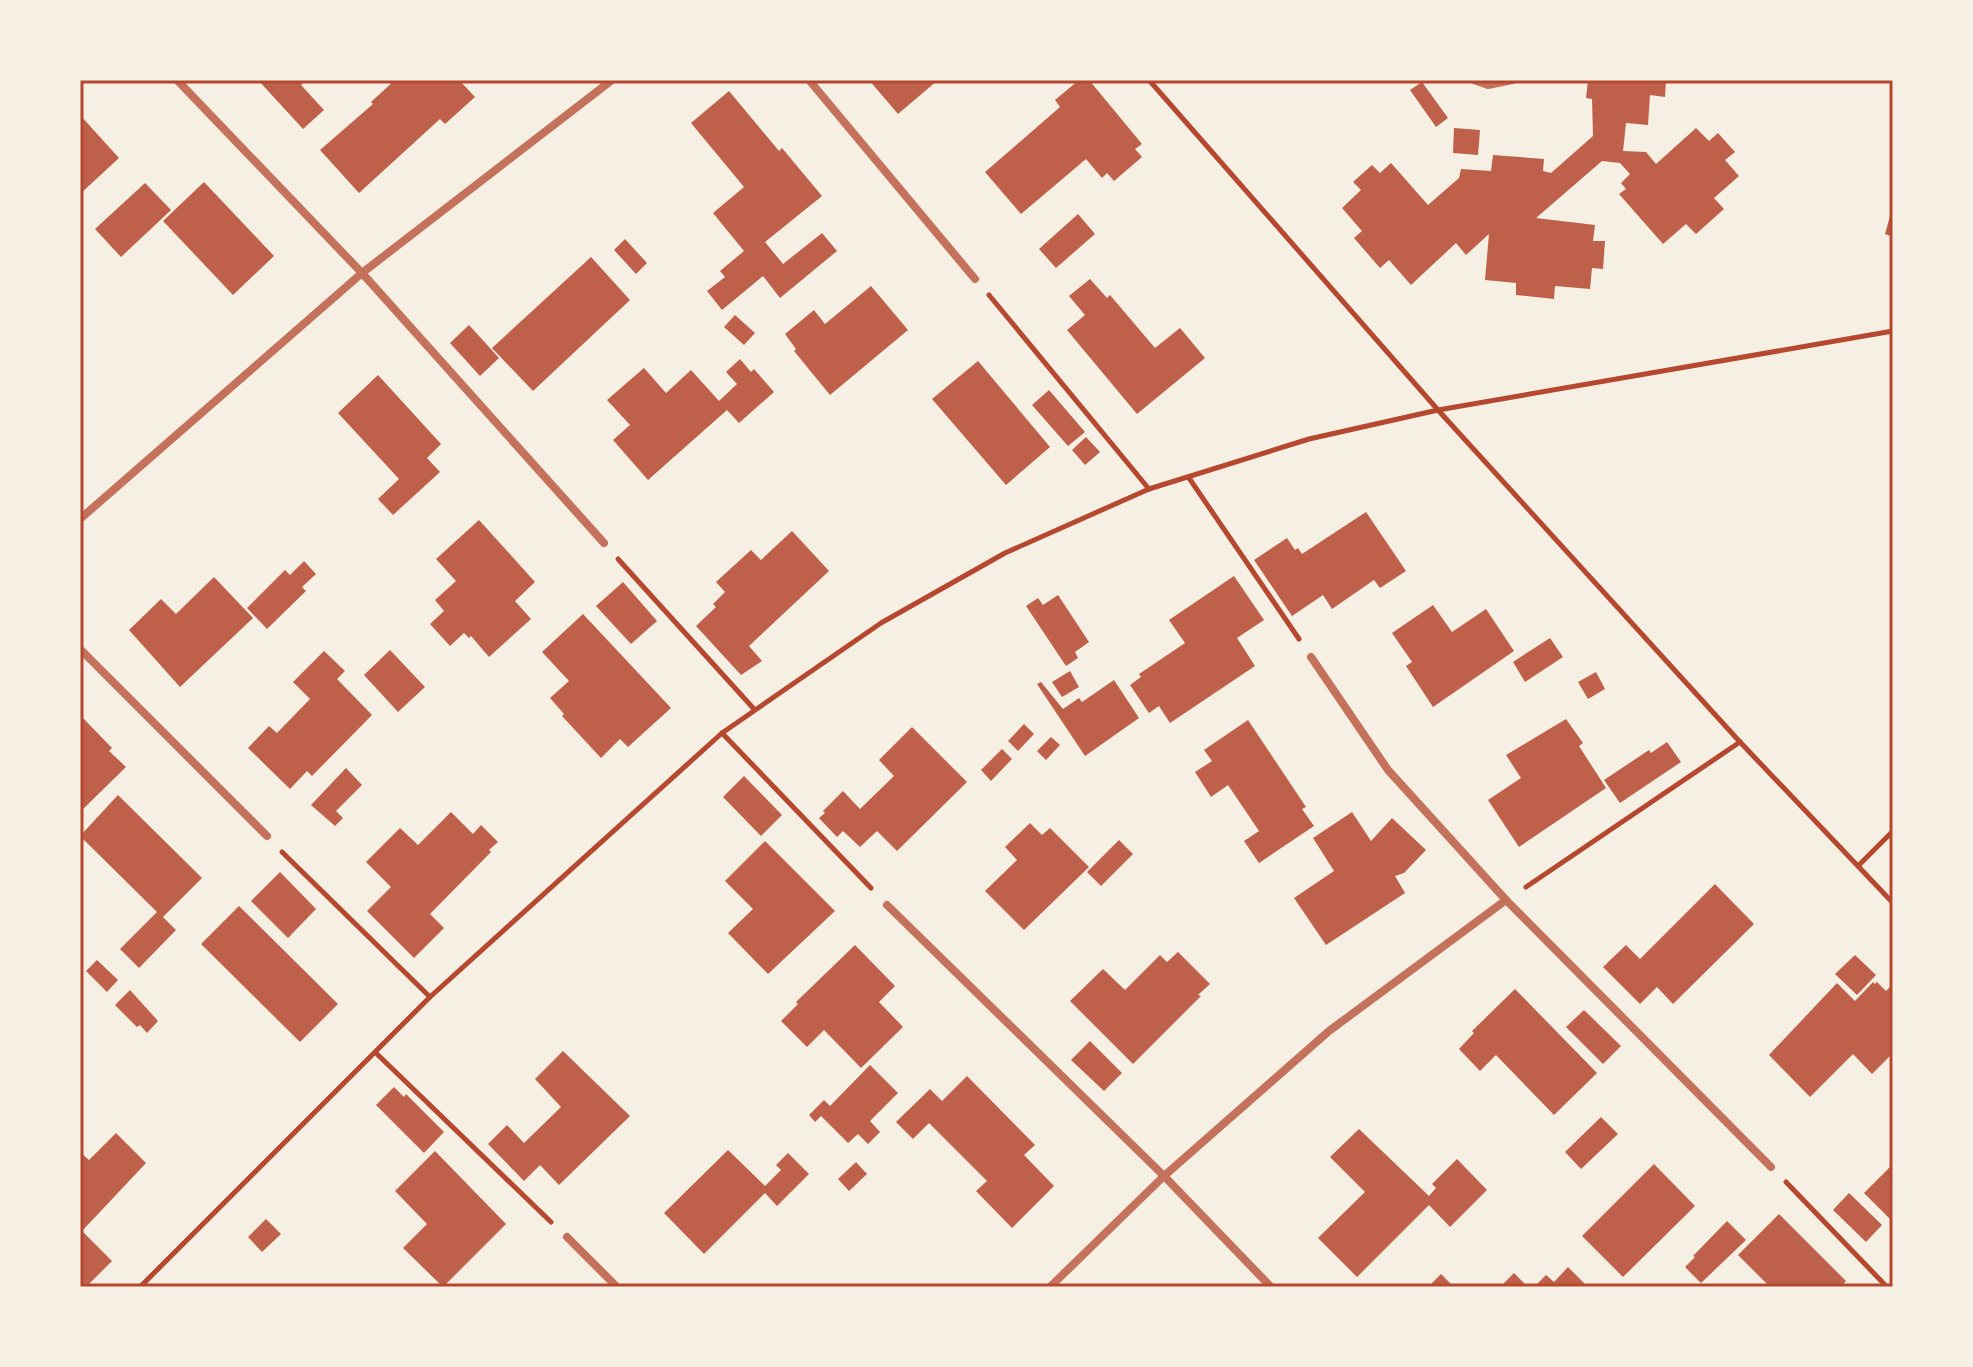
<svg xmlns="http://www.w3.org/2000/svg" width="1973" height="1367" font-family="'IBM Plex Sans',sans-serif">
	<style>
		.building { fill: #bf614a }
		.lines { fill: none; stroke-linecap: round; stroke-linejoin: round }
		.path { stroke: #b5482f; stroke-width: 5 }
		.minor { stroke: #c5725c; stroke-width: 8 }
		.neatline { fill: none; stroke: #b5482f; stroke-width: 3 }
	</style>
	<rect width="100%" height="100%" fill="#f6efe4"/>
	<g class="building">
		<path d="M258,80H306L301,85L324,110L303,129Z"/>
		<path d="M395,80H459L475,97L445,124L440,119L359,193L320,150L373,104L371,102Z"/>
		<path d="M869,80H938L898,114Z"/>
		<path d="M1079,80H1089L1142,144L1135,149L1142,157L1114,181L1107,173L1102,178L1086,159L1021,214L985,172L1060,107L1055,100Z"/>
		<path d="M1588,80H1666L1665,97L1650,95L1648,125L1626,123L1623,151L1646,152L1656,164L1696,128L1709,141L1718,133L1735,152L1725,160L1739,176L1714,198L1724,209L1696,234L1686,224L1663,244L1619,194L1626,189L1621,183L1630,174L1620,163L1602,161L1536,218L1595,225L1593,241H1605L1603,269L1592,268L1590,289L1555,286L1554,299L1516,295V283L1485,280L1489,234L1466,255L1456,243L1411,285L1389,260L1380,268L1354,238L1362,231L1342,208L1361,190L1353,182L1372,165L1380,173L1391,163L1428,205L1459,178L1461,169L1491,171L1493,155L1544,159L1543,171L1551,173L1593,136L1592,99L1586,98Z"/>
		<path d="M1422,82L1448,118L1436,127L1410,90Z"/>
		<path d="M729,91L779,151L782,148L822,196L765,242L783,264L822,233L837,251L780,298L763,276L722,310L707,291L725,277L720,271L744,251L713,213L744,187L691,123Z"/>
		<path d="M80,115L119,158L80,194Z"/>
		<path d="M1454,128L1480,130L1478,155L1453,153Z"/>
		<path d="M204,182L274,256L233,295L163,221Z"/>
		<path d="M145,183L171,210L121,257L95,229Z"/>
		<path d="M1892,209L1893,210V237L1885,234Z"/>
		<path d="M1078,214L1095,234L1056,268L1039,249Z"/>
		<path d="M625,239L647,263L636,274L614,250Z"/>
		<path d="M591,257L630,300L533,391L492,348Z"/>
		<path d="M1090,279L1107,298L1110,295L1155,348L1180,328L1205,358L1137,414L1067,330L1085,315L1069,296Z"/>
		<path d="M871,286L908,330L830,395L794,351L796,349L785,334L814,310L825,324Z"/>
		<path d="M735,315L755,333L744,345L724,327Z"/>
		<path d="M469,325L499,358L480,376L450,343Z"/>
		<path d="M740,359L751,372L754,369L774,392L739,423L727,410L648,480L613,440L630,425L607,400L644,368L666,393L691,370L719,401L737,384L726,372Z"/>
		<path d="M978,361L1050,447L1006,485L932,399Z"/>
		<path d="M378,375L441,444L427,458L440,472L393,515L378,499L399,479L338,413Z"/>
		<path d="M1049,390L1085,432L1068,446L1032,405Z"/>
		<path d="M1086,437L1100,452L1085,465L1072,450Z"/>
		<path d="M1366,512L1406,571L1380,588L1374,580L1332,609L1323,595L1292,616L1254,560L1287,538L1295,550L1298,548L1302,554Z"/>
		<path d="M479,520L535,582L515,601L531,619L489,657L471,636L469,638L464,633L450,646L430,624L444,611L435,600L456,581L436,559Z"/>
		<path d="M792,531L829,571L749,646L762,661L741,675L696,626L716,607L713,604L725,592L716,582L751,550L761,560Z"/>
		<path d="M304,561L316,574L302,587L306,591L267,629L247,608L285,570L290,575Z"/>
		<path d="M1234,576L1264,620L1237,638L1255,666L1170,723L1159,706L1149,713L1130,685L1141,677L1139,674L1185,643L1169,620Z"/>
		<path d="M214,577L253,618L180,687L129,630L161,599L176,614Z"/>
		<path d="M623,582L657,621L631,644L596,606Z"/>
		<path d="M1058,595L1089,642L1075,652L1078,658L1066,666L1026,606L1038,598L1043,605Z"/>
		<path d="M1433,605L1452,632L1486,609L1514,651L1433,707L1406,666L1412,662L1392,633Z"/>
		<path d="M583,614L671,708L628,747L620,739L601,758L562,716L564,714L550,698L569,681L542,652Z"/>
		<path d="M1550,638L1563,657L1525,682L1513,662Z"/>
		<path d="M390,650L425,687L398,712L364,675Z"/>
		<path d="M324,651L345,671L337,679L372,715L312,776L307,771L290,789L248,748L269,726L277,733L310,699L293,682Z"/>
		<path d="M1070,671L1079,687L1062,697L1052,682Z"/>
		<path d="M1596,672L1605,689L1588,699L1578,682Z"/>
		<path d="M1114,680L1139,718L1085,756L1037,684L1041,682L1063,709L1079,698L1082,702Z"/>
		<path d="M80,715L112,748L109,751L126,767L80,812Z"/>
		<path d="M1566,719L1583,743L1579,746L1606,788L1519,847L1488,800L1521,778L1506,755Z"/>
		<path d="M1248,720L1306,807L1302,809L1314,826L1259,863L1244,841L1259,831L1228,785L1211,797L1195,772L1212,761L1204,750Z"/>
		<path d="M1024,724L1034,734L1018,751L1008,741Z"/>
		<path d="M912,727L967,782L897,851L877,831L860,847L843,831L837,837L819,818L825,813L823,811L843,791L860,809L894,776L879,760Z"/>
		<path d="M1051,737L1060,745L1046,760L1037,751Z"/>
		<path d="M1667,742L1681,762L1620,803L1604,780L1649,750L1651,753Z"/>
		<path d="M1002,749L1012,759L991,781L981,770Z"/>
		<path d="M346,768L362,785L336,811L343,818L335,826L311,805Z"/>
		<path d="M744,776L782,815L761,836L723,797Z"/>
		<path d="M118,795L202,878L163,917L176,930L139,968L120,949L157,912L80,836Z"/>
		<path d="M451,812L473,834L481,825L498,842L489,850L491,852L430,914L444,928L414,958L367,911L391,887L366,862L400,828L418,845Z"/>
		<path d="M1352,812L1371,841L1392,818L1426,850L1404,873L1395,876L1405,893L1326,945L1294,898L1334,871L1313,838Z"/>
		<path d="M1030,823L1042,835L1050,828L1089,867L1024,930L985,891L1017,860L1005,847Z"/>
		<path d="M1119,840L1133,854L1101,886L1087,872Z"/>
		<path d="M765,841L835,911L768,974L728,933L753,909L725,881Z"/>
		<path d="M280,872L316,909L288,938L251,901Z"/>
		<path d="M1715,884L1754,924L1673,1004L1657,987L1640,1004L1603,967L1626,945L1640,959Z"/>
		<path d="M239,906L338,1004L300,1042L201,944Z"/>
		<path d="M855,945L895,986L879,1002L903,1027L861,1068L824,1030L807,1047L781,1021L798,1004L796,1002Z"/>
		<path d="M1178,952L1210,984L1198,995L1201,996L1133,1064L1070,1001L1103,969L1125,990L1160,955L1167,962Z"/>
		<path d="M1855,955L1876,975L1857,995L1835,974Z"/>
		<path d="M97,960L118,980L107,992L86,971Z"/>
		<path d="M1873,982L1875,984L1877,982L1886,991L1890,987L1893,990V1053L1872,1074L1853,1054L1810,1097L1769,1055L1837,983L1855,1001Z"/>
		<path d="M1515,989L1597,1073L1554,1115L1496,1055L1480,1071L1459,1049L1474,1033L1472,1031Z"/>
		<path d="M130,990L158,1021L147,1033L140,1025L137,1027L115,1005Z"/>
		<path d="M1584,1010L1621,1046L1603,1064L1566,1027Z"/>
		<path d="M1090,1041L1122,1073L1104,1091L1071,1060Z"/>
		<path d="M563,1051L630,1116L559,1185L540,1165L524,1181L488,1144L507,1125L524,1143L561,1107L535,1079Z"/>
		<path d="M870,1065L898,1093L870,1121L880,1132L868,1144L858,1134L848,1143L821,1116L815,1122L809,1115L824,1100L830,1106Z"/>
		<path d="M967,1076L1035,1145L1024,1155L1054,1186L1012,1228L976,1191L987,1181L929,1123L913,1139L896,1122L930,1089L942,1101Z"/>
		<path d="M394,1087L404,1097L406,1094L444,1132L424,1153L376,1105Z"/>
		<path d="M1601,1117L1618,1134L1581,1169L1565,1152Z"/>
		<path d="M1359,1129L1429,1196L1436,1188L1432,1184L1457,1159L1487,1190L1450,1227L1429,1205L1357,1277L1318,1238L1365,1192L1330,1157Z"/>
		<path d="M116,1133L146,1163L83,1230L80,1228V1152L89,1160Z"/>
		<path d="M728,1150L765,1186L781,1170L776,1165L788,1153L809,1174L777,1206L765,1193L704,1254L664,1213Z"/>
		<path d="M435,1151L506,1224L443,1287L403,1248L427,1224L395,1191Z"/>
		<path d="M856,1162L867,1174L849,1191L838,1179Z"/>
		<path d="M1654,1164L1695,1206L1623,1277L1582,1236Z"/>
		<path d="M1893,1164V1222L1864,1193Z"/>
		<path d="M1849,1193L1882,1225L1866,1242L1833,1210Z"/>
		<path d="M1779,1214L1846,1281L1841,1287H1770L1738,1255Z"/>
		<path d="M266,1219L281,1234L262,1252L248,1237Z"/>
		<path d="M1727,1221L1746,1240L1701,1283L1685,1267L1695,1257L1693,1256Z"/>
		<path d="M80,1229L112,1261L86,1287H80Z"/>
		<path d="M1568,1267L1588,1287H1534L1546,1275L1554,1282Z"/>
		<path d="M1514,1273L1528,1287H1500Z"/>
		<path d="M1441,1274L1454,1287H1428Z"/>
	</g>
	<g class="lines">
		<g class="path">
			<path d="M1149,80L1438,410L1740,742L1893,903"/>
			<path d="M989,295L1149,489"/>
			<path d="M1189,478L1299,639"/>
			<path d="M618,559L754,709"/>
			<path d="M722,733L871,888"/>
			<path d="M282,852L430,997"/>
			<path d="M1858,866L1893,831"/>
			<path d="M1526,887L1740,742"/>
			<path d="M376,1053L551,1222"/>
			<path d="M1786,1182L1887,1287"/>
			<path d="M140,1287L430,997L722,733L881,623L1005,553L1149,489L1309,439L1438,410L1893,331"/>
		</g>
		<g class="minor">
			<path d="M177,80L362,273L604,543"/>
			<path d="M809,80L975,279"/>
			<path d="M1474,80L1488,85L1512,80"/>
			<path d="M80,519L362,273L612,80"/>
			<path d="M80,649L267,836"/>
			<path d="M1311,657L1388,770L1506,900L1771,1167"/>
			<path d="M887,905L1164,1176L1271,1287"/>
			<path d="M567,1237L617,1287"/>
			<path d="M1050,1287L1164,1176L1329,1031L1506,900"/>
		</g>
	</g>
	<rect width="1973" height="1367" fill="none" stroke="#f6efe4" stroke-width="164"/>
	<rect x="82" y="82" width="1809" height="1203" class="neatline"/>
</svg>
